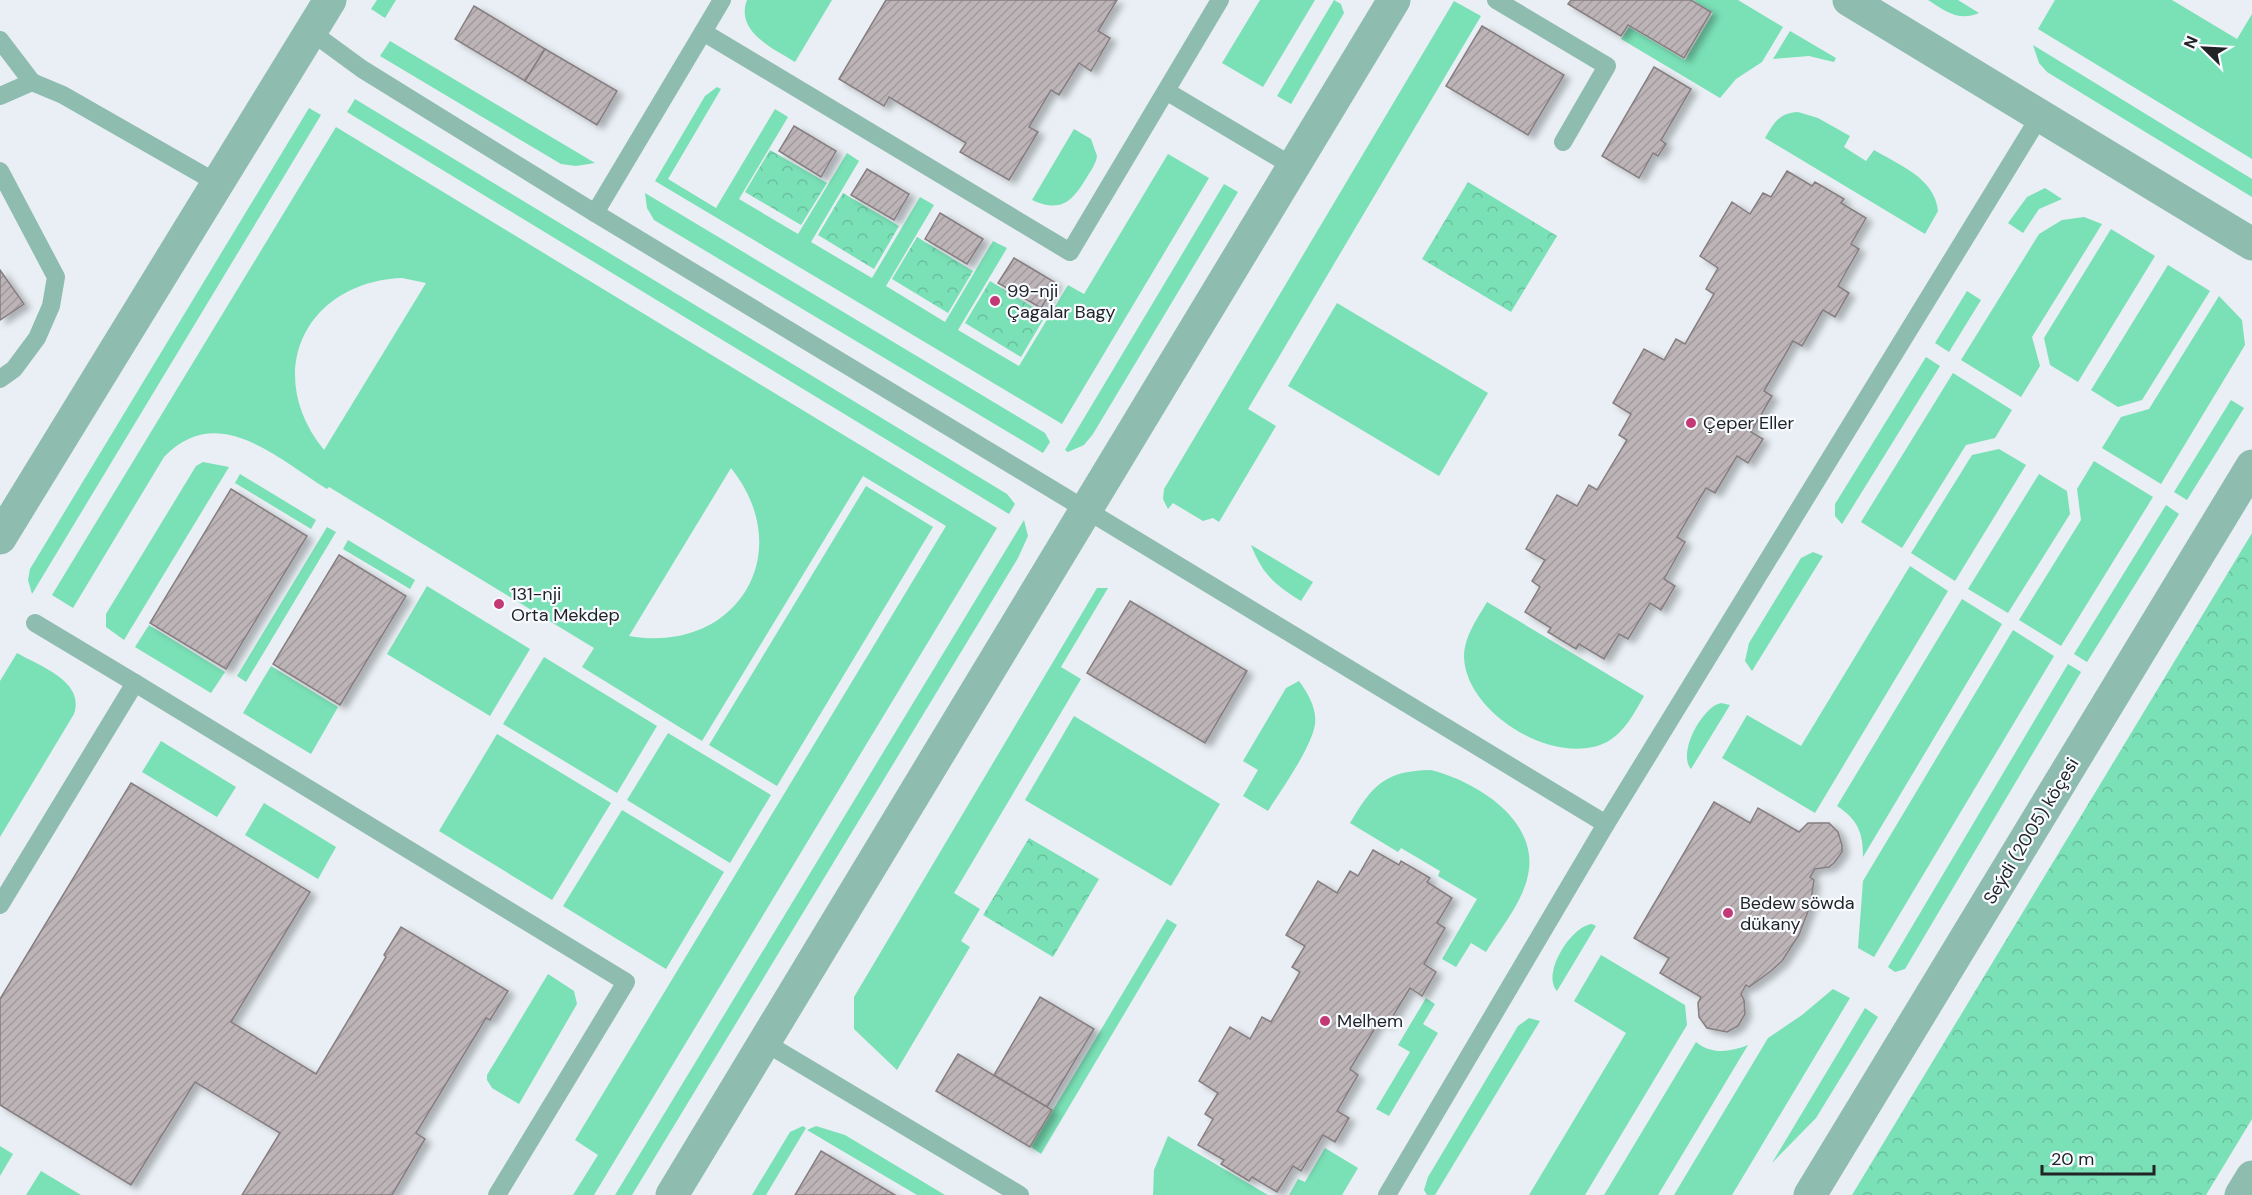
<svg xmlns="http://www.w3.org/2000/svg" width="2252" height="1195" font-family="'DM Sans',sans-serif">
	<style>
		.grass { fill: #7ae0b6; fill-rule: evenodd }
		.park { fill: url(#park-crowns) }
		.building { fill: url(#building-hatch); stroke: #867e80; stroke-width: 1.5; filter: url(#shadow) }
		.lines { fill: none; stroke-linecap: round; stroke-linejoin: round }
		.service { stroke: #8ebcaf; stroke-width: 18 }
		.minor { stroke: #8ebcaf; stroke-width: 33 }
		.tertiary { stroke: #8ebcaf; stroke-width: 33 }
		.poi-dot { fill: #c23976; stroke: #f8fbff; stroke-width: 2 }
		.labels { text-anchor: middle; dominant-baseline: central; stroke-width: 4.5; stroke-linejoin: round; paint-order: stroke }
		.poi-label { font-size: 18px; fill: #212325; stroke: #f8fbff; text-anchor: start }
		.street-label { font-size: 18px; fill: #212325; stroke: #f8fbff }
	</style>
	<defs>
		<pattern id="park-crowns" width="20" height="18" patternUnits="userSpaceOnUse" patternTransform="scale(1.5)"><rect width="20" height="18" fill="#7ae0b6"/><path d="M2 6a3 3 0 1 1 6 0M12 15a3 3 0 1 1 6 0" fill="none" stroke="#69c09c"/></pattern>
		<pattern id="building-hatch" width="6" height="6" patternUnits="userSpaceOnUse" patternTransform="scale(1.5)"><rect width="6" height="6" fill="#bcb4b6"/><path d="M-1 1l2-2M0 6l6-6M5 7l2-2" fill="none" stroke="#a19a9c"/></pattern>
		<filter id="shadow"><feDropShadow dx="6" dy="4" stdDeviation="3" flood-color="#0004"/></filter>
	</defs>
	<rect width="100%" height="100%" fill="#e9eff4"/>
	<g class="grass">
		<path d="M377,0H396L385,18L371,9Z"/>
		<path d="M747,0H832L795,62C773,48 735,32 747,0Z"/>
		<path d="M1260,0H1315L1263,87L1222,63Z"/>
		<path d="M1334,0L1341,4L1344,13L1291,104L1277,96Z"/>
		<path d="M1693,0H1738L1783,27L1762,62L1736,79L1720,98L1621,39L1629,27L1685,60L1713,13Z"/>
		<path d="M1928,0H1958L1979,13C1959,22 1945,11 1928,0Z"/>
		<path d="M2055,0H2172L2237,39L2252,14V159L2038,29Z"/>
		<path d="M1454,1L1481,16L1248,409L1276,426L1219,522L1213,518L1203,521L1173,503L1168,509L1163,499L1164,489Z"/>
		<path d="M1790,31L1836,58L1834,62L1809,56L1773,59Z"/>
		<path d="M390,41L595,163L576,166L561,164L380,56Z"/>
		<path d="M2033,45L2252,179V197L2047,72L2039,63Z"/>
		<path d="M717,87L721,89L668,179L716,208L775,109L788,117L739,199L798,234L847,153L859,161L811,242L872,278L920,197L934,205L886,286L945,322L993,241L1007,248L958,330L1019,366L1068,285L1084,294L1168,154L1209,178L1062,424L655,181L705,96Z"/>
		<path d="M355,99L1007,494L1015,504L1009,514L347,112Z"/>
		<path d="M309,108L321,115L32,594L28,580L30,569Z"/>
		<path d="M1798,112L1818,118L1850,136L1844,147L1866,161L1874,150C1899,165 1935,178 1938,211L1925,234L1765,138C1774,123 1779,113 1798,112Z"/>
		<path d="M336,127L997,528L594,1195H573L598,1155L575,1140L946,526L863,476L702,741L582,667L594,648L329,487L327,489C276,458 218,401 164,457L73,608L52,595ZM402,278L426,283L324,450C262,374 305,282 402,278ZM731,468C799,553 736,655 629,636Z"/>
		<path d="M1074,129L1091,139L1097,156C1096,164 1091,170 1087,177C1072,202 1061,213 1032,200Z"/>
		<path d="M1224,184L1238,192L1093,434L1084,445L1068,452L1065,450Z"/>
		<path d="M2045,188L2062,199L2039,209L2023,233L2008,223L2027,197Z"/>
		<path d="M645,193L1045,433L1050,442L1043,453L654,220L647,208Z"/>
		<path d="M2084,217L2102,224L2032,337L2040,366L2021,397L1961,360L2039,234L2062,220Z"/>
		<path d="M2111,229L2155,256L2078,382L2050,365L2044,338Z"/>
		<path d="M2168,265L2210,291L2142,400L2118,407L2091,390Z"/>
		<path d="M1967,291L1981,300L1949,352L1935,343Z"/>
		<path d="M2219,296L2242,320L2245,345L2161,484L2102,448L2121,417L2149,409Z"/>
		<path d="M1337,303L1488,393L1439,476L1288,386Z"/>
		<path d="M1926,357L1940,366L1842,524L1835,516V504Z"/>
		<path d="M1953,373L2012,410L1995,438L1966,445L1902,548L1861,522Z"/>
		<path d="M2231,400L2244,408L2187,500L2174,492Z"/>
		<path d="M1999,449L2026,465L1955,581L1911,553L1972,455Z"/>
		<path d="M2094,461L2153,497L2061,646L2019,620L2081,520L2077,489Z"/>
		<path d="M203,462L229,467L124,640L106,627V614L196,466Z"/>
		<path d="M240,474L316,520L311,529L235,483Z"/>
		<path d="M2039,474L2067,491L2070,514L2008,613L1968,589Z"/>
		<path d="M866,486L933,527L777,786L709,745Z"/>
		<path d="M2166,505L2179,514L2087,662L2074,654Z"/>
		<path d="M1024,520L1028,536L1018,558L632,1195H615Z"/>
		<path d="M327,527L336,532L246,682L237,676Z"/>
		<path d="M348,540L415,580L410,589L343,549Z"/>
		<path d="M1251,545L1313,582L1301,601C1274,584 1263,575 1251,545Z"/>
		<path d="M1813,552L1823,556L1752,671L1745,661L1749,643L1801,558Z"/>
		<path d="M1910,566L1948,591L1815,813L1722,758L1747,715L1801,746Z"/>
		<path d="M427,586L530,649L490,716L387,654Z"/>
		<path d="M1097,588H1108L1061,667L1081,679L954,893L980,909L961,941L970,947L897,1070L854,1029V997Z"/>
		<path d="M1962,599L2002,624L1863,857C1863,832 1858,820 1837,806Z"/>
		<path d="M1487,602L1644,696C1634,713 1625,732 1607,742C1556,768 1466,714 1464,657C1464,637 1477,619 1487,602Z"/>
		<path d="M149,625L225,672L211,693L135,647Z"/>
		<path d="M2013,630L2054,656L1874,957L1858,948L1863,881Z"/>
		<path d="M17,653C41,667 85,681 74,714L0,837V681Z"/>
		<path d="M544,657L657,726L617,793L503,724Z"/>
		<path d="M2068,664L2081,672L1905,969L1895,972L1888,967Z"/>
		<path d="M271,666L338,707L311,754L243,713Z"/>
		<path d="M1299,681C1308,693 1317,709 1315,724C1312,747 1281,790 1268,811L1243,796L1258,770L1243,761L1286,688Z"/>
		<path d="M1721,703L1730,705L1691,769C1677,753 1702,707 1721,703Z"/>
		<path d="M1074,716L1220,804L1171,886L1025,800Z"/>
		<path d="M668,733L771,795L730,863L627,800Z"/>
		<path d="M497,734L611,803L552,900L439,831Z"/>
		<path d="M161,741L236,787L217,817L142,772Z"/>
		<path d="M1431,770C1475,781 1540,820 1528,875C1523,902 1500,929 1486,952L1471,943L1456,967L1442,959L1477,899L1438,876L1440,871L1401,848L1398,852L1350,823C1373,785 1384,771 1431,770Z"/>
		<path d="M264,803L336,847L318,879L245,835Z"/>
		<path d="M622,810L724,872L666,969L563,906Z"/>
		<path d="M1167,919L1177,925L1041,1154L1031,1147Z"/>
		<path d="M1592,924L1596,926L1557,991C1541,974 1571,926 1592,924Z"/>
		<path d="M1601,955L1685,1005L1687,1025L1585,1195H1529L1626,1033L1574,1001Z"/>
		<path d="M548,974L574,991L577,1004L519,1104L492,1088L487,1080V1075Z"/>
		<path d="M1833,989L1850,998L1732,1195H1674L1768,1038L1802,1015Z"/>
		<path d="M1426,998L1435,1004L1423,1024L1438,1033L1389,1116L1376,1109L1410,1052L1398,1045Z"/>
		<path d="M1865,1008L1878,1017L1816,1118L1772,1163Z"/>
		<path d="M1529,1018L1540,1021L1435,1195H1427L1424,1190L1428,1177L1518,1026Z"/>
		<path d="M1696,1042C1712,1055 1730,1052 1748,1045L1658,1195H1604Z"/>
		<path d="M803,1126L806,1128L766,1195H752L790,1132Z"/>
		<path d="M816,1126L845,1135L945,1195H917L807,1130Z"/>
		<path d="M1168,1136L1268,1195H1153L1154,1170Z"/>
		<path d="M0,1146L13,1154L0,1176Z"/>
		<path d="M1325,1148L1358,1168L1342,1195H1289L1298,1179L1305,1182Z"/>
		<path d="M41,1171L81,1195H26Z"/>
	</g>
	<g class="park">
		<path d="M770,150L827,183L801,225L745,192Z"/>
		<path d="M1468,182L1557,236L1511,312L1422,259Z"/>
		<path d="M843,193L899,226L874,269L818,235Z"/>
		<path d="M917,237L973,271L948,313L892,279Z"/>
		<path d="M990,281L1046,315L1021,357L965,323Z"/>
		<path d="M2252,533V1119L2206,1195H1852Z"/>
		<path d="M1029,838L1099,879L1053,957L983,915Z"/>
	</g>
	<g class="building">
		<path d="M886,0H1117L1098,31L1110,38L1091,71L1079,63L1059,95L1051,90L1029,127L1038,132L1009,180L960,152L966,143L889,97L884,106L839,79Z"/>
		<path d="M1571,0H1691L1711,12L1684,58L1628,25L1621,36L1568,4Z"/>
		<path d="M474,6L545,49L525,81L455,39Z"/>
		<path d="M1482,26L1564,75L1528,135L1446,86Z"/>
		<path d="M545,49L617,91L597,125L525,81Z"/>
		<path d="M1654,67L1691,89L1661,140L1666,144L1658,156L1653,153L1639,178L1602,156Z"/>
		<path d="M794,126L836,151L821,177L779,151Z"/>
		<path d="M867,169L909,194L894,220L851,195Z"/>
		<path d="M1787,171L1812,186L1815,182L1844,199L1841,203L1866,218L1851,244L1859,249L1838,286L1849,293L1835,317L1823,310L1802,346L1793,341L1764,391L1772,396L1751,432L1763,439L1748,463L1737,456L1715,493L1706,488L1677,537L1685,542L1664,579L1675,586L1661,610L1650,603L1628,639L1619,634L1604,659L1579,644L1576,649L1548,632L1551,628L1525,612L1540,587L1532,581L1545,560L1526,549L1557,495L1577,506L1589,485L1597,490L1627,440L1619,435L1631,414L1613,403L1644,349L1664,360L1676,339L1685,344L1714,294L1706,289L1718,268L1700,256L1732,202L1750,214L1763,193L1771,197Z"/>
		<path d="M940,213L983,239L967,264L925,239Z"/>
		<path d="M1014,258L1056,283L1041,308L998,283Z"/>
		<path d="M0,270L24,304L0,320Z"/>
		<path d="M231,489L307,536L226,669L150,623Z"/>
		<path d="M339,555L406,596L340,705L273,664Z"/>
		<path d="M1130,601L1247,671L1205,743L1087,673Z"/>
		<path d="M131,783L310,892L231,1022L316,1074L386,957L384,955L401,927L508,991L490,1020L486,1018L416,1133L425,1139L392,1195H242L280,1133L195,1082L131,1185L0,1105V999Z"/>
		<path d="M1714,802L1750,823L1758,808L1799,832L1808,823H1829L1838,832L1842,845V852L1834,863L1829,867L1815,869L1810,877L1814,880L1810,906L1799,935L1782,961L1771,971L1749,987L1746,985L1741,994L1744,1000L1745,1014L1738,1026L1727,1032L1707,1028L1699,1017L1698,1003L1701,997L1660,973L1669,958L1634,938Z"/>
		<path d="M1373,850L1399,865L1401,861L1430,878L1427,882L1452,898L1437,923L1445,928L1424,964L1436,972L1422,996L1410,988L1388,1024L1380,1020L1350,1069L1358,1075L1337,1111L1349,1118L1335,1142L1323,1135L1301,1171L1293,1166L1277,1192L1252,1177L1249,1181L1221,1164L1224,1160L1198,1145L1213,1119L1205,1114L1218,1093L1199,1081L1230,1027L1250,1039L1262,1017L1271,1022L1300,972L1292,967L1305,946L1286,935L1318,881L1337,893L1350,871L1358,876Z"/>
		<path d="M1040,997L1094,1029L1047,1107L994,1075Z"/>
		<path d="M958,1054L1052,1110L1030,1147L936,1091Z"/>
		<path d="M821,1151L895,1195H795Z"/>
	</g>
	<g class="lines">
		<g class="service">
			<path d="M722,0L703,32L1070,252L1220,0"/>
			<path d="M1496,0L1607,66L1563,142"/>
			<path d="M310,31L362,69L595,213L1606,824"/>
			<path d="M0,40L32,82"/>
			<path d="M1166,91L1294,167"/>
			<path d="M0,96L32,82L63,95L217,183"/>
			<path d="M0,171L56,277L51,306L37,338L14,369L0,379"/>
			<path d="M595,213L703,32"/>
			<path d="M35,623L135,683"/>
			<path d="M0,905L135,683L626,982L497,1195"/>
			<path d="M764,1042L1020,1195"/>
			<path d="M1387,1195L1606,824L2040,116"/>
		</g>
		<g class="minor">
			<path d="M1849,0L2252,244"/>
			<path d="M0,538L330,0"/>
			<path d="M672,1195L1394,0"/>
		</g>
		<g class="tertiary">
			<path d="M1810,1195L2252,466"/>
			<path d="M2241,1195L2252,1177"/>
		</g>
	</g>
	<g class="poi-dot">
		<circle cx="995" cy="301" r="6"/>
		<circle cx="1691" cy="423" r="6"/>
		<circle cx="499" cy="604" r="6"/>
		<circle cx="1728" cy="913" r="6"/>
		<circle cx="1325" cy="1021" r="6"/>
	</g>
	<g class="labels">
		<g class="poi-label">
			<text x="1007" y="291">99-nji<tspan x="1007" dy="21">Çagalar Bagy</tspan></text>
			<text x="1703" y="423">Çeper Eller</text>
			<text x="511" y="594">131-nji<tspan x="511" dy="21">Orta Mekdep</tspan></text>
			<text x="1740" y="903">Bedew söwda<tspan x="1740" dy="21">dükany</tspan></text>
			<text x="1337" y="1021">Melhem</text>
		</g>
		<g class="street-label">
			<text transform="translate(2031 831) rotate(-59)">Seýdi (2005) köçesi</text>
		</g>
	</g>
	<g transform="translate(2204 48) rotate(294)" stroke="#f8fbff" stroke-width="4.5" paint-order="stroke">
	<path d="M0-4.5L10 22L0 15L-10 22Z" fill="#212325"/>
	<text y="-9" font-size="16" font-weight="bold" text-anchor="middle" fill="#212325">N</text>
	</g>
	<path d="M2042 1165v9h112v-9" fill="none" stroke="#212325" stroke-width="3"/>
	<text x="2051" y="1165" font-size="18" fill="#212325" stroke="#f8fbff" stroke-width="4.5" paint-order="stroke">20 m</text>
</svg>
